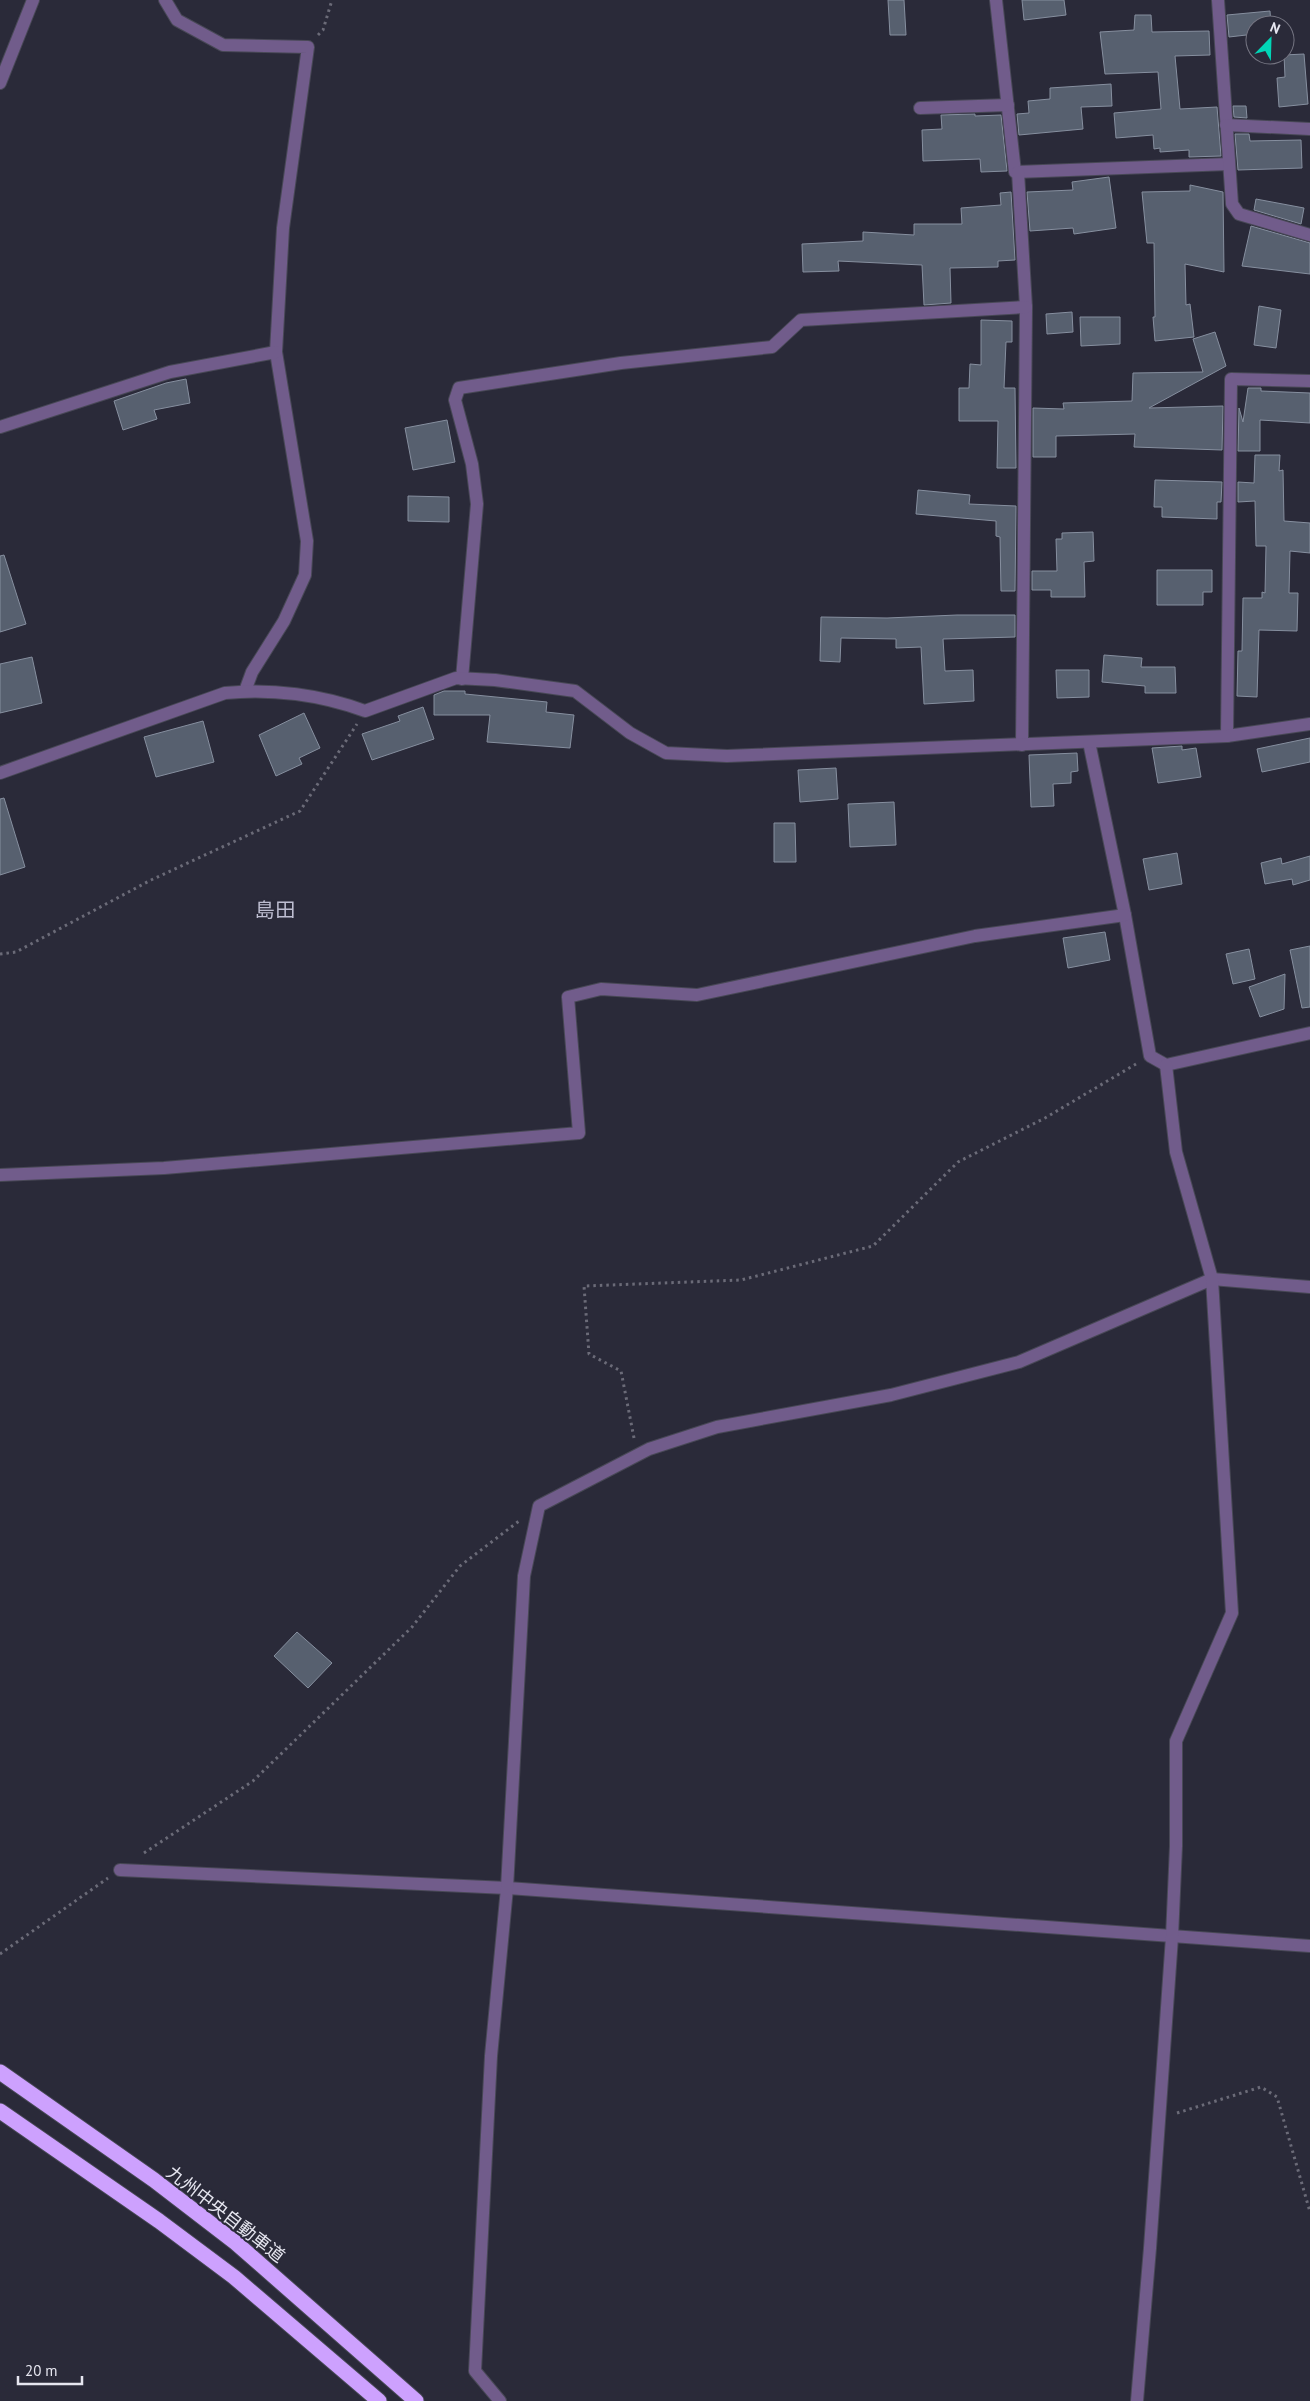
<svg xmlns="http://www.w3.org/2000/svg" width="1310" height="2401" font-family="'PT Sans','Noto Sans JP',sans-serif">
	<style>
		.building { fill: #57606f; stroke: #868f9f }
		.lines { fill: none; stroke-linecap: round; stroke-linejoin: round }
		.street-casing { stroke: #484856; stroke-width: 14 }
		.highway-casing { stroke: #484856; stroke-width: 17 }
		.path { stroke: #6b6b78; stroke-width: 3; stroke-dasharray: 2.5 4; stroke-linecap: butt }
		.street { stroke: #715c8b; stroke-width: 12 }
		.highway { stroke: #cda1fe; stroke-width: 15 }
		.labels { text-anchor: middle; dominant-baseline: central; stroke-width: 4; stroke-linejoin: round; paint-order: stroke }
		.street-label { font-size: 18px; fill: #e6e6f0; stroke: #2a2a39 }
		.quarter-label { font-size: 20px; fill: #bebed1; stroke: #2a2a39 }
	</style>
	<rect width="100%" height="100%" fill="#2a2a39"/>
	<g class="building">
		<path d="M888,0H904L906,35H890Z"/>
		<path d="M1022,0H1064L1066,15L1024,20Z"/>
		<path d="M1270,11L1271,25H1255V34L1229,37L1227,15Z"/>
		<path d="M1135,15H1151L1152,32L1209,31L1210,55L1175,56L1180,109L1217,107L1221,156L1189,157V150L1160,152V148L1154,149L1153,135L1116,138L1114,113L1161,109L1158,72L1105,74L1100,32L1134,30Z"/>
		<path d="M1304,54L1308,104L1279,107L1277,78L1285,77L1284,55Z"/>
		<path d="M1111,84L1112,106L1081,107L1083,129L1019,135L1017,114L1029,113L1028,101L1050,99V88Z"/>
		<path d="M1233,106H1246L1247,118L1234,117Z"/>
		<path d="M975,114V116L1001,115L1007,171L981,172L980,159L923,161L922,130L942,129L941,115Z"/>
		<path d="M1235,134H1249L1250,141L1301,140L1302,168L1238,170Z"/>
		<path d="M1109,177L1116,228L1074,234L1073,228L1030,231L1027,192L1073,190L1072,182Z"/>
		<path d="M1190,185L1223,192L1224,272L1185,264L1186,305L1190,304L1194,337L1155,341L1153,317H1155L1154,243H1147L1142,192L1190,191Z"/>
		<path d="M1011,192L1015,260L998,261V267L950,268L951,303L924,305L922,265L838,261L839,271L803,272L802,244L863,241V232L914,235V224H962L961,208L1001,205L1000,193Z"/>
		<path d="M1256,199L1304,208L1301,224L1254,210Z"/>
		<path d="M1251,226L1310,243V274L1242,266Z"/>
		<path d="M1259,306L1281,310L1276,348L1254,345Z"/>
		<path d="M1072,312L1073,332L1047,334L1046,314Z"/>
		<path d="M1080,317H1120V344L1081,346Z"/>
		<path d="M981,320L1012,321V342H1006L1004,388H1015L1016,468H997L998,421H959V388H969L970,364L981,365Z"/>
		<path d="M1215,332L1226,366L1149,408L1223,406L1222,450L1134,447L1135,434L1056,436V457H1033V408L1064,409L1063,403L1132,401L1133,373L1203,372L1193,339Z"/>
		<path d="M186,379L190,403L154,410L157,419L123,430L114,401L166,383Z"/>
		<path d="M1248,388H1261V391L1310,393V423L1260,420V451H1238L1239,408L1243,422Z"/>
		<path d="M447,420L455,462L413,470L405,428Z"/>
		<path d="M1255,455H1280L1279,471L1283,470L1284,521L1310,523V553L1290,551L1289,593H1298L1297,631L1259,630L1257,697L1237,696L1238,651H1242L1243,598H1262V592L1265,593L1266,546H1256L1255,501L1238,502V482L1254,483Z"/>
		<path d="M1155,480L1222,482L1221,502H1217V519L1162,517V507H1154Z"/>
		<path d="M918,490L970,495L969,504L1016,506L1015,591H1001L1000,537L996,536V521L916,514Z"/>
		<path d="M408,496L449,497V522L408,521Z"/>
		<path d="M1093,532L1094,561L1084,562L1085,597H1051V590H1032V571H1057L1056,539H1062V533Z"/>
		<path d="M4,555L26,624L0,632V556Z"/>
		<path d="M1157,570H1212V592H1203V605H1157Z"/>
		<path d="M957,615H1015V637L943,639L945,671L973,670L974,701L924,704L921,647L896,648V639L841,638L840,662L820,661L821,617L887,618Z"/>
		<path d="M1104,655L1142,658L1141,667H1175L1176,693H1145V686L1102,682Z"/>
		<path d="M32,657L42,703L0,713V664Z"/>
		<path d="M1056,670H1089V697L1057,698Z"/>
		<path d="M444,691H465V694L547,702L546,712L574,715L570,748L487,742L490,715H434V695Z"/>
		<path d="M423,707L434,739L372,760L362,734L400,721L398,716Z"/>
		<path d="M304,713L320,748L299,758L302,764L276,776L259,735Z"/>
		<path d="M203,721L214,762L156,777L144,737Z"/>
		<path d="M1310,738V762L1262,772L1257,749Z"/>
		<path d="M1182,746V750L1196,748L1201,777L1158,783L1152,748Z"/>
		<path d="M1077,753L1078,771L1071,772V783L1053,784L1054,806L1031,807L1029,755Z"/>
		<path d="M836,768L838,799L800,802L798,770Z"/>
		<path d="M4,798L25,867L0,875V799Z"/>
		<path d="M894,802L896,845L850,847L848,804Z"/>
		<path d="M774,823H795L796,862H774Z"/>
		<path d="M1177,853L1182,884L1149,890L1143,859Z"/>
		<path d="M1310,856V880L1293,885L1292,879L1265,884L1261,863L1281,858L1282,864Z"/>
		<path d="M1105,932L1110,960L1068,968L1063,938Z"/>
		<path d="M1310,946V1007L1302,1008L1290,950Z"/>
		<path d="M1249,949L1255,979L1233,984L1226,954Z"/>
		<path d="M1285,974L1284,1009L1260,1017L1249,987Z"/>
		<path d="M297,1632L332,1663L308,1688L274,1656Z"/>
	</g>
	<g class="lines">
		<g class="street-casing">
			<g id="street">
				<path d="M165,0L177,20L223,45L308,47L283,228L276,352L307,541L305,575L284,621L252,672L245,691"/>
				<path d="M996,0L1015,172L1229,164"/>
				<path d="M1218,0L1232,204L1239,214L1310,235"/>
				<path d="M0,83L33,0"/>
				<path d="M920,108L1008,105"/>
				<path d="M1226,125L1310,129"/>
				<path d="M1018,172L1026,307L1022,745"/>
				<path d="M0,427L170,372L276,352"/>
				<path d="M462,679L477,504L472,464L455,400L459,388L621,363L772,347L801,320L1026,307"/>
				<path d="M1227,736L1231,379L1310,381"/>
				<path d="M1089,742L1125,915L1150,1056L1166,1065L1310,1033"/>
				<path d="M0,773L225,693C271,688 322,695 365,711L456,678L495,680L575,691L630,733L666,753L727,756L1227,736L1310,724"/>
				<path d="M0,1175L164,1168L579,1133L568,997L601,989L697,995L975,936L1125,915"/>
				<path d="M120,1870L507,1888L1310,1946"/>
				<path d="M500,2401L475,2371L491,2056L507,1888L524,1576L539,1506L649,1449L717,1427L891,1395L1019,1362L1212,1279L1310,1287"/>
				<path d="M1137,2401L1150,2248L1172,1937L1176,1846V1741L1232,1613L1212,1279L1176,1152L1166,1065"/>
			</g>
		</g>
		<g class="highway-casing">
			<g id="highway">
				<path d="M0,2072L154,2180L236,2243L416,2401"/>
				<path d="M0,2111L159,2221L234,2277L379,2401"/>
			</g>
		</g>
		<g class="path">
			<path d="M318,35L323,30L332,0"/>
			<path d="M0,954L16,952L151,880L300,811L357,724"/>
			<path d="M634,1438L621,1371L589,1354L584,1286L741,1280L873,1246L958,1162L1045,1118L1136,1064"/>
			<path d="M144,1853L253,1781L412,1627L460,1566L519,1521"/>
			<path d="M0,1954L108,1878"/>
			<path d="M1177,2113L1261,2087L1277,2097L1310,2212"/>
		</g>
		<use href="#street" class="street"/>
		<use href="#highway" class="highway"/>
	</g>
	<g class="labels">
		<g class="street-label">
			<text transform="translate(226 2214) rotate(38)">九州中央自動車道</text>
		</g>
		<g class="quarter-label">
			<text x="275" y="910">島田</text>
		</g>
	</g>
	<g transform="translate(1270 40) rotate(23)"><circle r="24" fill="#2a2a39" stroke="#757582"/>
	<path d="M0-4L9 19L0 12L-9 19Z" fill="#01d5b6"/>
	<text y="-8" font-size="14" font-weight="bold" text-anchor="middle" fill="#e6e6f0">N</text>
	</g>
	<path d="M18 2376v8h64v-8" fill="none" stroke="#e6e6f0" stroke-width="2.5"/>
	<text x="25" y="2376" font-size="15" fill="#e6e6f0" stroke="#2a2a39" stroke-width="4" paint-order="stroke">20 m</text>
</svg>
